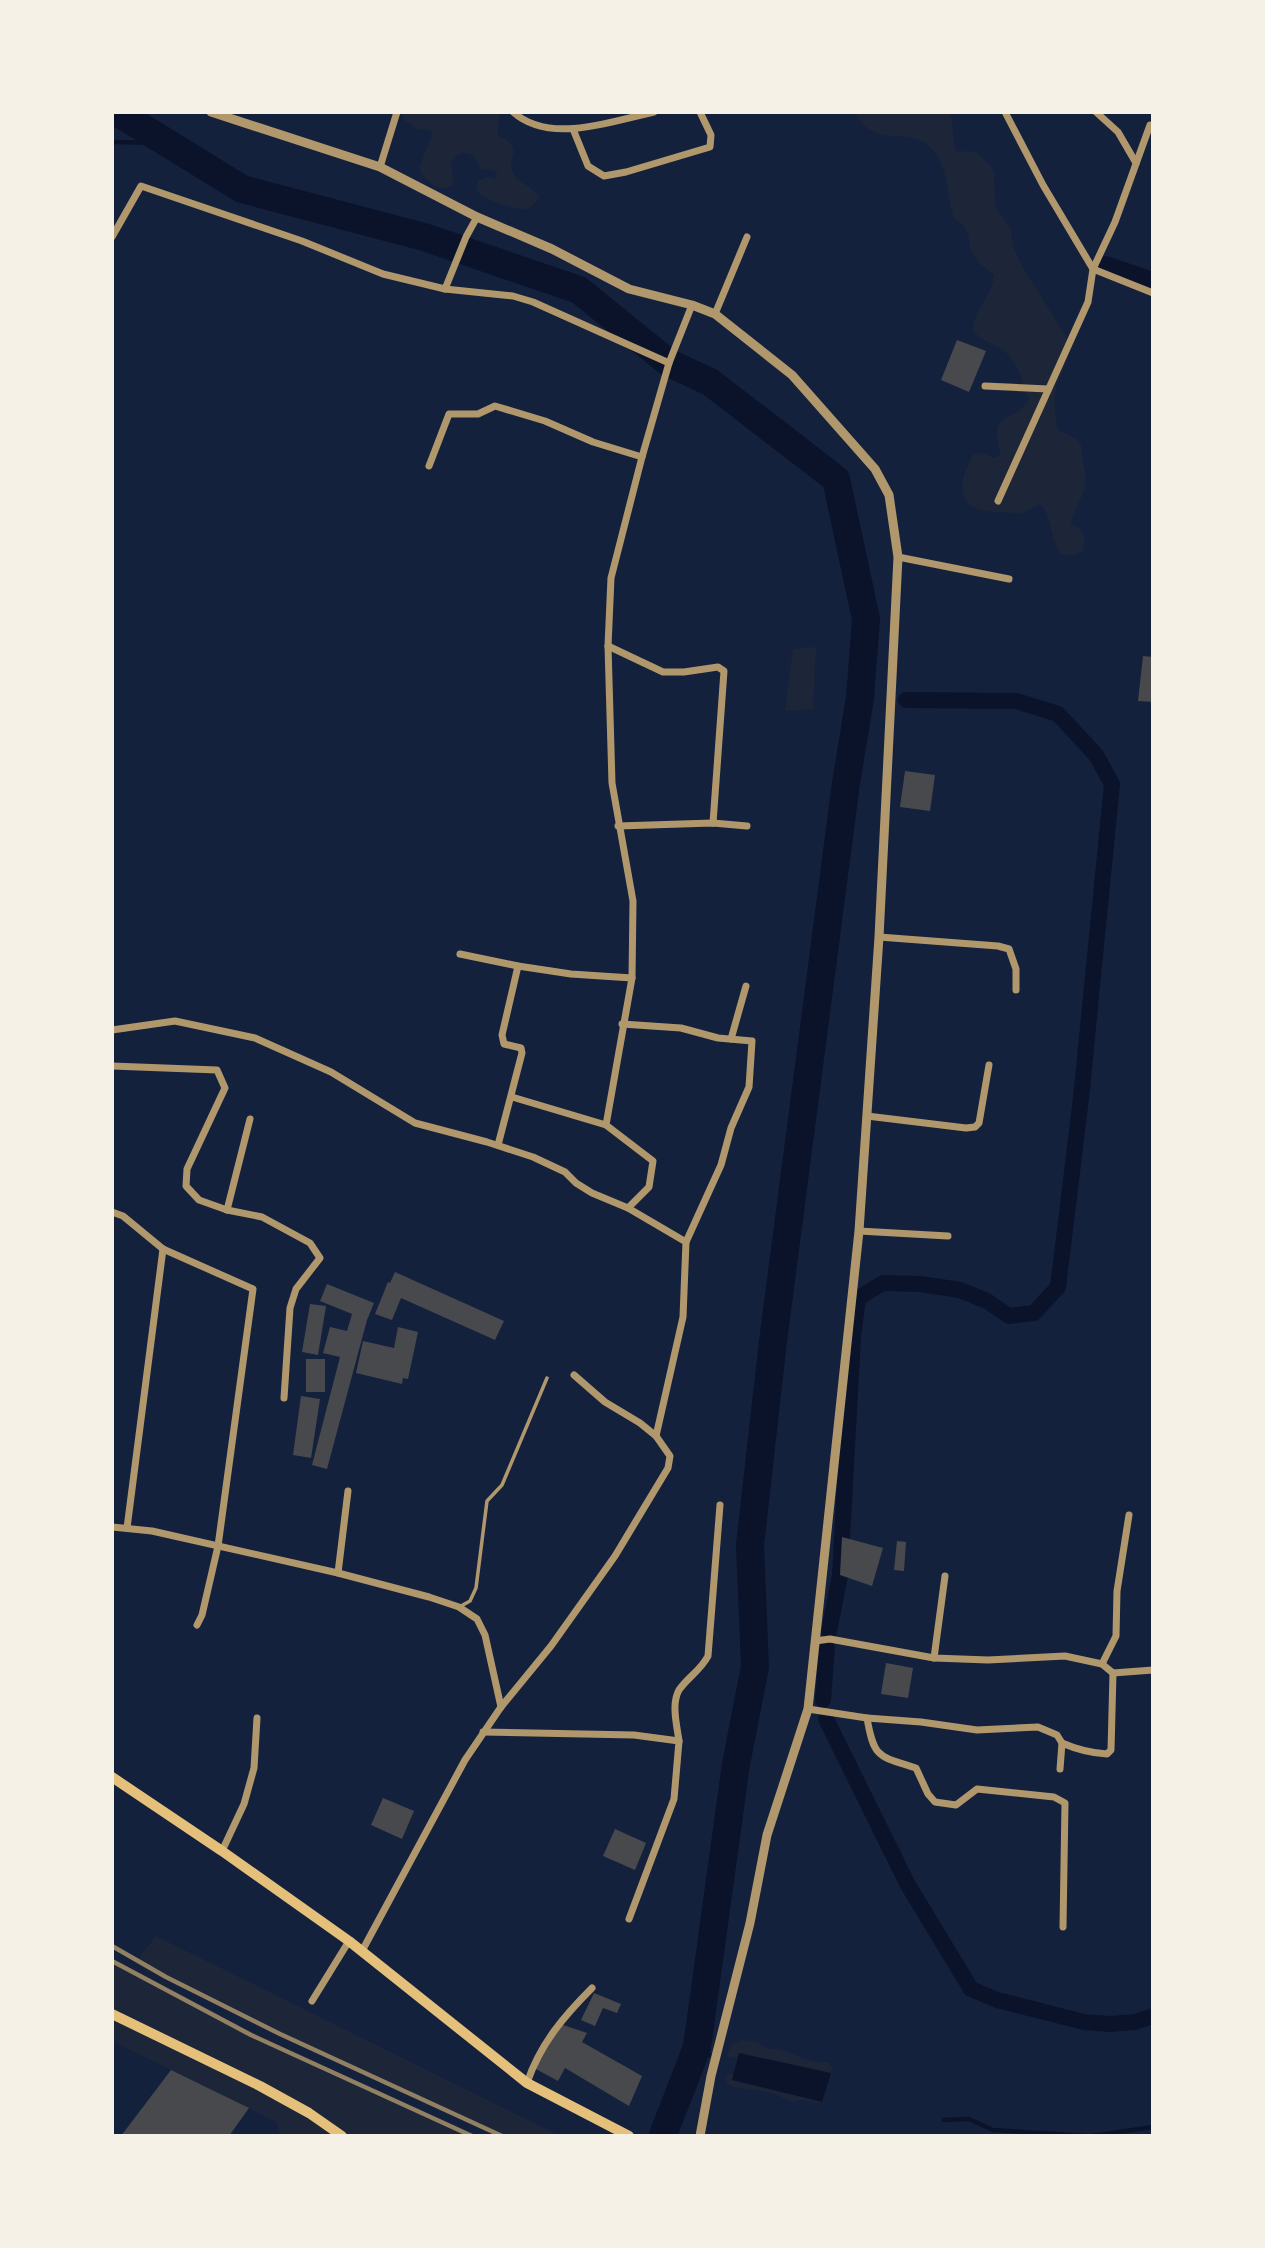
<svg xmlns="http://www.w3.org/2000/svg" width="1265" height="2248" font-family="'Nunito Sans',sans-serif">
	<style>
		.green { fill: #1d2539 }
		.water { fill: #0b132b }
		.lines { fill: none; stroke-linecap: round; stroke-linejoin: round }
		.stream { stroke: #0b132b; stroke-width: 4.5 }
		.canal { stroke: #0b132b; stroke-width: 16 }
		.river { stroke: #0b132b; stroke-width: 28 }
		.building { fill: #48494c }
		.service { stroke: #b1986c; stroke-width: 3.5 }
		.minor { stroke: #b1986c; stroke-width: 7 }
		.tertiary { stroke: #b1986c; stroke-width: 9 }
		.secondary { stroke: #e5c07b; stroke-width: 10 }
		.primary { stroke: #e5c07b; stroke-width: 10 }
		.rail { stroke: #918062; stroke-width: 4.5 }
	</style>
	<rect width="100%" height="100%" fill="#14213d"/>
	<g class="green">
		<path d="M402,112H500L497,135C527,148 505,158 513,173C518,183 533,186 539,197C535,201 533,208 527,209C518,210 482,200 478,192C475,188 477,185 478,181L487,177L496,179L497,173L492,170L481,169L474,156C464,150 457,153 451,163L454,184C440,195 424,181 419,167L433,133L429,130L418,129L404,120Z"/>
		<path d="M854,112H949C955,125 951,138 956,151L976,152L990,165L994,173L995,206L1010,228L1014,248L1023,268L1069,341C1071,362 1063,366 1057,384C1053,397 1055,416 1058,429C1064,434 1077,437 1081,445C1081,446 1082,456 1082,457C1083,464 1086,472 1086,480C1085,496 1074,508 1071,523L1080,529L1085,539L1083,551L1073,556L1061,554C1050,539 1053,521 1042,505C1031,507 1030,510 1022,513C1016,514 1006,512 1000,512C957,512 955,488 973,455L983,453L993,458L1001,455C989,409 1007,428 1029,400C1021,382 1019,360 1000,348C989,341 981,341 973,330C974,308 992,297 994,275C988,269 978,264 974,256C964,239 976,231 954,219C947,196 949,166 930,147C908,125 876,151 854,112Z"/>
		<path d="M816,647L813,709L785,711L793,649Z"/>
		<path d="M156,1936L560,2136H503L280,2034L137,1960Z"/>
		<path d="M112,1961L328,2070L466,2133L465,2136H281L276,2122L112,2041Z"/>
		<path d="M742,2040L758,2042L767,2049C790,2047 804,2065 829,2062L832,2068L831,2073L823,2075L727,2056L731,2045Z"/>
		<path d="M729,2073L819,2093L823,2099L822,2102C809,2105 807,2096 792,2102L770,2092L734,2087L727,2084L726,2076Z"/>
	</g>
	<path class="water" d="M739,2053L831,2073L822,2102L732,2080Z"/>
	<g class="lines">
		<g class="stream">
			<path d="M112,142L167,143"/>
			<path d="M697,2047L709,2055"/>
			<path d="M944,2120L969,2119L993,2130L1086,2136"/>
			<path d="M1092,2136L1153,2127"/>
		</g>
		<g class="canal">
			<path d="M1106,264L1153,280"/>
			<path d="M829,1632L840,1575L853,1337L858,1298L883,1283L920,1284L960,1290L987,1301L1009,1316L1034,1313L1058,1287L1081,1098L1112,784L1096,755L1058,714L1016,701L906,700"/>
			<path d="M823,1700L827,1648"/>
			<path d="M826,1719L908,1885L971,1989L997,2000L1084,2022L1110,2024L1135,2022L1153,2016"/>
		</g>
		<path class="river" d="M117,112L242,189L424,237L579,290L669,363L710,382L836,479L866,619L860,698L846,783L773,1341L750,1545L755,1667L736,1764L697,2047L663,2135"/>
	</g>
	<g class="building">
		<path d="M957,340L986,351L969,392L941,380Z"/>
		<path d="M1143,656L1153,657V702L1138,701Z"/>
		<path d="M905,771L935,775L930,811L900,807Z"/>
		<path d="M395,1272L504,1321L495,1340L401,1298L392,1320L375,1314L388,1282L390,1283Z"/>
		<path d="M327,1284L374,1303L367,1320L327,1469L312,1465L340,1357L323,1353L330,1327L347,1331L352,1314L320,1301Z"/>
		<path d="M310,1304L326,1306L318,1355L302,1352Z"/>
		<path d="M398,1327L418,1332L408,1379L403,1378L402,1384L356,1373L363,1341L394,1348Z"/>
		<rect x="306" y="1359" width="19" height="33"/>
		<path d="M301,1396L320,1399L311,1458L293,1455Z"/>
		<path d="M842,1537L883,1548L872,1586L840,1575Z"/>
		<path d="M897,1541L906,1542L904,1571L894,1570Z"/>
		<path d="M886,1663L913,1668L908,1698L881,1694Z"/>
		<path d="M383,1798L414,1811L402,1839L371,1825Z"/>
		<path d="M615,1829L646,1843L635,1870L603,1856Z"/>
		<path d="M594,1993L621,2004L617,2013L603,2008L595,2026L581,2020Z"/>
		<path d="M560,2024L587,2033L582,2042L642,2076L629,2106L565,2068L558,2081L534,2068Z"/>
		<path d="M171,2070L249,2108L229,2136H121Z"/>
	</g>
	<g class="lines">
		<path class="service" d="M461,1606L470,1601L476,1588L487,1501L502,1485L547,1378"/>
		<g class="minor">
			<path d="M513,112C550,145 611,121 654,112"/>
			<path d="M1005,112L1043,185L1093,269L1153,293"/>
			<path d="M1096,112L1118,132L1136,163"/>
			<path d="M573,129L588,166L604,176L626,172L710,147L711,135L700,112"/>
			<path d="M380,167L397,112"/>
			<path d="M112,237L141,186L302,241L383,274L445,289L513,296L533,302L669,363"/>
			<path d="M445,289L466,237L477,217"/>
			<path d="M715,314L747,237"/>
			<path d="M985,386L1048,389"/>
			<path d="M429,466L449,414H478L495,406L545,421L593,442L642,457"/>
			<path d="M998,501L1088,302L1093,269L1115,222L1150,125"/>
			<path d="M898,557L1009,579"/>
			<path d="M608,646L663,672H684L718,667L724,671L713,823"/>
			<path d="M618,826L713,823L747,826"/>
			<path d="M879,937L998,946L1009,949L1016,969V990"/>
			<path d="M460,954L518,966L571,974L632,978"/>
			<path d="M622,1024L681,1028L718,1038L752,1041L749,1087L731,1128L721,1165L686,1242"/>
			<path d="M112,1030L175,1021L255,1038L331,1072L415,1123L487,1142L533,1157L565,1172L576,1183L592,1193L628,1208"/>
			<path d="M731,1039L746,986"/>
			<path d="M112,1066L217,1070L225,1088L187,1169L186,1186L199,1200L227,1210L262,1217L310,1243L320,1258L296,1289L290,1308L284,1398"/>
			<path d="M512,1097L606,1125"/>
			<path d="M867,1116L966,1128L975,1127L979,1123L989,1065"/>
			<path d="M498,1145L522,1053L521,1048L504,1044L502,1035L518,966"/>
			<path d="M227,1210L250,1119"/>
			<path d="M112,1212L123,1216L163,1249L253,1289L218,1546L202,1615L197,1625"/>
			<path d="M859,1231L948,1236"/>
			<path d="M574,1375L605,1402L640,1423L656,1436"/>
			<path d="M112,1527L152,1531L338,1573L429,1597L459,1607L477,1619L485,1635L501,1707"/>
			<path d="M127,1528L163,1249"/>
			<path d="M338,1573L348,1491"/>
			<path d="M815,1641L830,1639L934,1658L988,1660L1065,1656L1102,1664L1113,1673L1153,1670"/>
			<path d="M934,1658L945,1576"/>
			<path d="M1102,1664L1116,1636L1117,1591L1129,1515"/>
			<path d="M808,1709L867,1718C874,1759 879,1756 916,1768L928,1794L935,1802L956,1805L977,1789L1054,1797L1065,1803L1063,1927"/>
			<path d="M867,1718L921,1722L977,1730L1038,1727L1057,1735L1062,1743"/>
			<path d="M483,1732L634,1735L679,1741L674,1799L629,1919"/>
			<path d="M679,1741C677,1726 671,1704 679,1690C688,1677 701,1670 708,1656L720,1505"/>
			<path d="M1060,1769L1062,1743C1078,1750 1090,1753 1107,1754L1111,1750L1113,1673"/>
			<path d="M222,1851L244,1804L254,1768L257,1718"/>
			<path d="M362,1951L465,1760L501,1707L551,1646L615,1556L668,1468L670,1456L656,1436L683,1317L686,1242L628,1208L649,1187L653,1161L606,1125L632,978L633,901L612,783L608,646L611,578L642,457L669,363L692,305"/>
			<path d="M312,2001L349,1941"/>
			<path d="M527,2083C540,2044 564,2016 592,1988"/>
		</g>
		<path class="tertiary" d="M211,112L380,167L477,217L552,249L629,289L692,305L715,314L792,375L875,469L889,495L898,557L879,937L859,1231L808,1709L767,1835L750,1923L711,2076L700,2136"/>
		<path class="secondary" d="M112,1777L222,1851L349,1941L527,2083L629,2136"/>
		<path class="primary" d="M112,2014L260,2086L309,2113L342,2136"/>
		<g class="rail">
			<path d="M112,1946L166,1977L280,2034L502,2136"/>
			<path d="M112,1961L251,2035L472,2136"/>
		</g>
	</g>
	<rect width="1265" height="2248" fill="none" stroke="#f6f1e7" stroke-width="228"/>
</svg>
